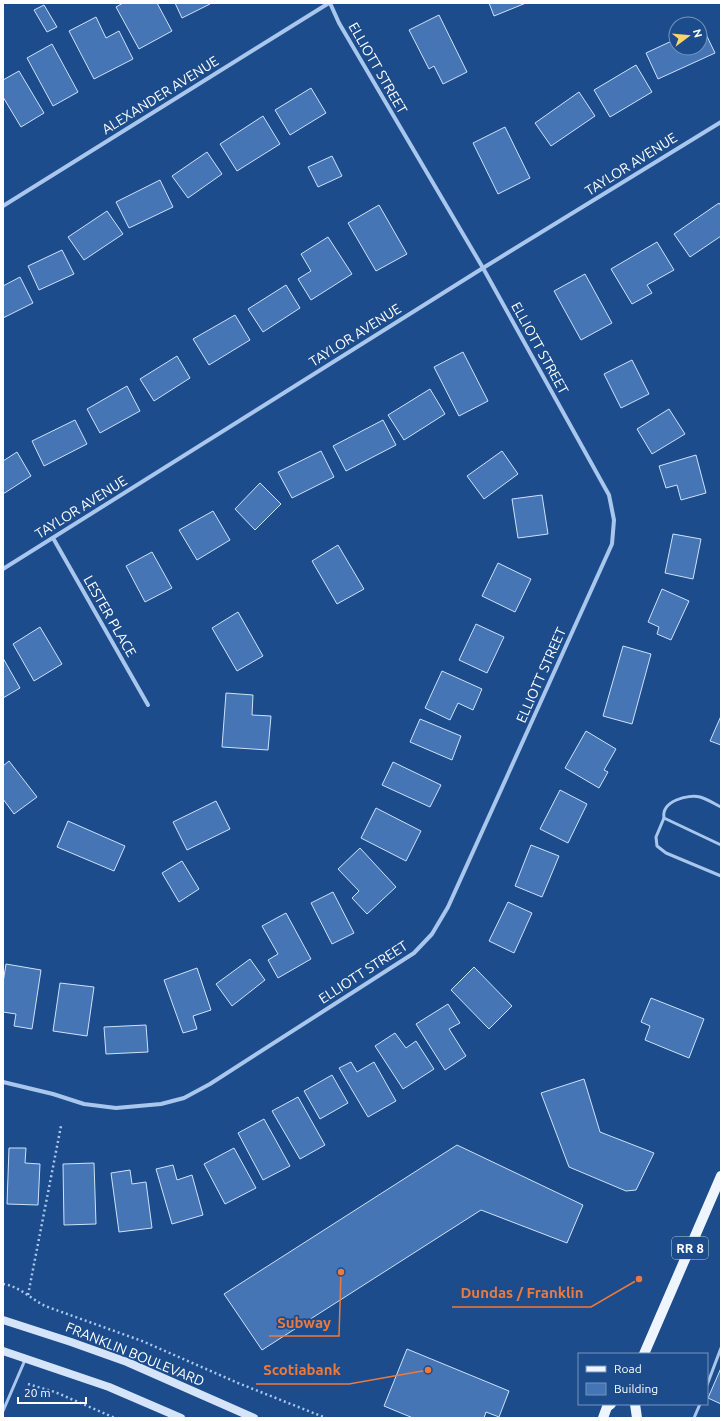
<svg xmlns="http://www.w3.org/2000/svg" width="724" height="1421" font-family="Ubuntu,sans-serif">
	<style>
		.building { fill: #4575b4; stroke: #cfe1f9 }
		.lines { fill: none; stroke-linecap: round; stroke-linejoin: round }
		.path { stroke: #a9c7ed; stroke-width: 2.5; stroke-dasharray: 2 3; stroke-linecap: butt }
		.service { stroke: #a9c7ed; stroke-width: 3 }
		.minor { stroke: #a9c7ed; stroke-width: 4 }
		.secondary { stroke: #d5e4f9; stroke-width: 8 }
		.primary { stroke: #eff5ff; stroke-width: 10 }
		.labels { text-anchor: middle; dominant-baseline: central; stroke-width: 3.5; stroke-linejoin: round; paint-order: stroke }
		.shield { fill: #1d4c8c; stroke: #bbc9dc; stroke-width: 1 }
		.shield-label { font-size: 13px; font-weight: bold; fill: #fff }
		.street-label { font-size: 14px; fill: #fff; stroke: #1d4c8c }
		.leader { fill: none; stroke: #ed7a3d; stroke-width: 1.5 }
		.callout-dot { fill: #ed7a3d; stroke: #1d4c8c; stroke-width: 1.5 }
		.callout-label { font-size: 15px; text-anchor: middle; font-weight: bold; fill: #ed7a3d; stroke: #1d4c8c; stroke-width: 3.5; stroke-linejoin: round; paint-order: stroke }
	</style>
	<rect width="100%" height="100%" fill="#1d4c8c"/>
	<g class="building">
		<path d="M123,3H157L172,31L139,49L116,7Z"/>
		<path d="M175,3H210V4L182,18Z"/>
		<path d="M489,3H526L494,16Z"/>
		<path d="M44,5L57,27L47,32L34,10Z"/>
		<path d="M439,15L467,72L443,84L434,66L429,69L409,30Z"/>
		<path d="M96,17L106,38L119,31L133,59L94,79L69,31Z"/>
		<path d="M702,26L715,53L658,79L646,53L676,39V48H700V27Z"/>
		<path d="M52,44L78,92L53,106L27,58Z"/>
		<path d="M636,65L652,92L610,117L594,90Z"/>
		<path d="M19,71L44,113L21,127L3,97V80Z"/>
		<path d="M311,88L326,113L290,135L275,110Z"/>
		<path d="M579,92L595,116L551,146L535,123Z"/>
		<path d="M263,116L280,144L237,171L220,144Z"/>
		<path d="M505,127L530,178L498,194L473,143Z"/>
		<path d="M207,152L222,174L188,198L172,176Z"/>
		<path d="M332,156L342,176L318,187L308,167Z"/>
		<path d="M160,180L173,207L129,228L116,202Z"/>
		<path d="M719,203L721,206V236L690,257L674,234Z"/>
		<path d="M379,205L407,254L376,271L348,223Z"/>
		<path d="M107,211L123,234L84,260L68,237Z"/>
		<path d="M328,237L352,274L311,300L298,279L311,271L301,254Z"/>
		<path d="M657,242L674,270L647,285L652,293L632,304L611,269Z"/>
		<path d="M62,250L74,274L39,290L28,266Z"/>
		<path d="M585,274L612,323L581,340L554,291Z"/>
		<path d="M20,277L33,303L3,318V286Z"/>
		<path d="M286,285L300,308L263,332L248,309Z"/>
		<path d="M235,315L250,340L209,365L193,339Z"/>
		<path d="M463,352L488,401L459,416L434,367Z"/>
		<path d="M177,356L190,378L154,401L140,379Z"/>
		<path d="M632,360L649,394L621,408L604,374Z"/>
		<path d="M127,386L140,411L100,433L87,409Z"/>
		<path d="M430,389L445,414L404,440L388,415Z"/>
		<path d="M669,409L685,434L652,454L637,429Z"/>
		<path d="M75,420L87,444L44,466L32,441Z"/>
		<path d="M383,420L396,445L346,471L333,446Z"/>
		<path d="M321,451L334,477L292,498L278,472Z"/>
		<path d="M502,451L518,474L484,499L467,476Z"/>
		<path d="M17,452L31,476L3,494V461Z"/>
		<path d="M696,455L706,493L681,500L677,485L666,488L659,466Z"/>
		<path d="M260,483L281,504L255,530L235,509Z"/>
		<path d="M542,495L548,534L518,538L512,499Z"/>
		<path d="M213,511L230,540L197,560L179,530Z"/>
		<path d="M673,534L701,539L693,579L665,573Z"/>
		<path d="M338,545L364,589L337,604L312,561Z"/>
		<path d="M152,552L172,588L145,602L126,566Z"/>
		<path d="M498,563L531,579L515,612L482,596Z"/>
		<path d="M662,589L689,601L671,640L657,634L659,627L648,622Z"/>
		<path d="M238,612L263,656L237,671L212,628Z"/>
		<path d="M476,624L504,637L487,673L459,660Z"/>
		<path d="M40,627L62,664L34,681L13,644Z"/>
		<path d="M623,646L651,654L632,724L603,716Z"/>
		<path d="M3,658L20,688L3,698Z"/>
		<path d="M442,671L482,689L473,710L458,703L450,720L425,708Z"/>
		<path d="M226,693L253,695L252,715L271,716L268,750L222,747Z"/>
		<path d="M721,716V745L710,741Z"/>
		<path d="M420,719L461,736L452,760L410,742Z"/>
		<path d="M586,731L616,749L604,770L608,772L599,788L565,768Z"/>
		<path d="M9,761L37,797L14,814L3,799V766Z"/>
		<path d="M393,762L441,785L430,807L382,785Z"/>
		<path d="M560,790L587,804L568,843L540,829Z"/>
		<path d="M216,801L230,829L187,850L173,822Z"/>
		<path d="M376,808L421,831L406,861L361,838Z"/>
		<path d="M68,821L125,846L114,871L57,847Z"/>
		<path d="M531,845L559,856L542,897L515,886Z"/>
		<path d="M360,848L396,887L367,914L352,898L359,891L338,869Z"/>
		<path d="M182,861L199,889L179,902L162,873Z"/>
		<path d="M333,892L354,933L332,944L311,903Z"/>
		<path d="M508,902L532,913L514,953L489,941Z"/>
		<path d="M286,913L311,959L278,978L268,960L278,954L262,926Z"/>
		<path d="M250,959L265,980L232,1006L216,984Z"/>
		<path d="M6,964L41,970L32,1029L14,1026L16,1014L3,1012V983Z"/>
		<path d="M474,967L512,1006L489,1029L451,990Z"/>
		<path d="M197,968L211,1010L193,1016L197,1029L183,1033L164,980Z"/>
		<path d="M60,983L94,987L87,1036L53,1031Z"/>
		<path d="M651,998L704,1019L689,1058L645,1040L650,1026L641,1022Z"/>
		<path d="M448,1004L460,1023L449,1029L466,1056L445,1070L416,1024Z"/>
		<path d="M146,1025L148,1052L106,1054L104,1027Z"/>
		<path d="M395,1033L406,1048L416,1041L434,1069L403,1089L375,1046Z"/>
		<path d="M351,1062L357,1072L374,1062L396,1101L368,1117L339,1068Z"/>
		<path d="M332,1075L348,1103L320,1119L304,1091Z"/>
		<path d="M584,1079L600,1132L654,1153L636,1190L626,1191L569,1167L541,1093Z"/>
		<path d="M298,1097L325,1145L300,1159L272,1111Z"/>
		<path d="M264,1119L290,1166L263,1180L238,1133Z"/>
		<path d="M457,1145L583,1205L567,1243L481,1210L262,1350L224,1294Z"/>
		<path d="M9,1148H26L25,1163L40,1164L38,1205L7,1204Z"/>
		<path d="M234,1148L256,1188L225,1204L204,1164Z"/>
		<path d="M94,1163L96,1224L64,1225L63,1164Z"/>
		<path d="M173,1165L177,1180L192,1175L203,1215L172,1224L156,1169Z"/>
		<path d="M130,1170L132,1184L146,1182L152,1228L119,1232L111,1173Z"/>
		<path d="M407,1349L509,1391L499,1417L486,1412L484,1418H413L384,1406Z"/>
		<path d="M721,1368V1404L708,1398Z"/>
	</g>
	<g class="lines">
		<g class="path">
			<path d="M3,1284C19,1286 31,1299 45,1306L142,1341L238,1383L326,1418"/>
			<path d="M28,1295L61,1126"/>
			<path d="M28,1384L55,1392L115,1418"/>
		</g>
		<g class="service">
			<path d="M721,807C715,804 707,799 700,797C688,794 661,801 664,818L721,845"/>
			<path d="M664,818L656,837L657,846L666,853L721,876"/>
			<path d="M707,1385L721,1348"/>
			<path d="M3,1411L25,1360"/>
			<path d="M694,1418L700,1404"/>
		</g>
		<g class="minor">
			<path d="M3,206L329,3"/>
			<path d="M53,538L148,705"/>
			<path d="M3,569L483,268L721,122"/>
			<path d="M3,1082L53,1094L84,1104L116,1108L161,1104L184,1098L210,1084L414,953L432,934L448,907L612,544L614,520L609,495L483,268L339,23L330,3"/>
		</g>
		<g class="secondary">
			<path d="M3,1320L71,1342L127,1362L254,1418"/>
			<path d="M3,1351L109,1387L181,1418"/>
		</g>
		<g class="primary">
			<path d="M644,1354L721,1176"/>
			<path d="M635,1404L637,1418"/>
			<path d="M603,1418L607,1407L611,1404"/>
		</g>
	</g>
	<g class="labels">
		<rect class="shield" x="672" y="1237" width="36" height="22" rx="3"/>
		<g class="shield-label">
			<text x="690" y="1248">RR 8</text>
		</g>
		<g class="street-label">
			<text transform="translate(378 68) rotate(60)">ELLIOTT STREET</text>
			<text transform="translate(160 95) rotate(-32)">ALEXANDER AVENUE</text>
			<text transform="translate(631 164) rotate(-32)">TAYLOR AVENUE</text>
			<text transform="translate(355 335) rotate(-32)">TAYLOR AVENUE</text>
			<text transform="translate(540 348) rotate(61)">ELLIOTT STREET</text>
			<text transform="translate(81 507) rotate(-32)">TAYLOR AVENUE</text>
			<text transform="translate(110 616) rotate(60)">LESTER PLACE</text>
			<text transform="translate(541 675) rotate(-66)">ELLIOTT STREET</text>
			<text transform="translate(363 972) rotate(-33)">ELLIOTT STREET</text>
			<text transform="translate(135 1354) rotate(22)">FRANKLIN BOULEVARD</text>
		</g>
	</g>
	<path class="leader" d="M639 1279L591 1307H452M341 1272L339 1336H269M428 1370L349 1384H256"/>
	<g class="callout-dot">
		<circle cx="639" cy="1279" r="4"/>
		<circle cx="341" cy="1272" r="4"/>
		<circle cx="428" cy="1370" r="4"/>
	</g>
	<g class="callout-label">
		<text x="522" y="1298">Dundas / Franklin</text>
		<text x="304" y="1328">Subway</text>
		<text x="302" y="1375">Scotiabank</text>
	</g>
	<rect width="724" height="1421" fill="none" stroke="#ffffff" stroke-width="8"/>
	<rect x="578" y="1353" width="130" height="52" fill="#1d4c8c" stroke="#7794ba"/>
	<rect x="586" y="1366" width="20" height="6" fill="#eff5ff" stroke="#7794ba"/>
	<text x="614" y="1373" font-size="12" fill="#ffffff">Road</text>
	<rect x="586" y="1383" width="20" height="12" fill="#4575b4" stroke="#7794ba"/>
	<text x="614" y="1393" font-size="12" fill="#ffffff">Building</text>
	<g transform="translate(688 36) rotate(74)"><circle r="19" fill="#1d4c8c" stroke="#7794ba"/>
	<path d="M0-3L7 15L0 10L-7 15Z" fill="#fdd467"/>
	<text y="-6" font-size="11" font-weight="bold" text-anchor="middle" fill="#ffffff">N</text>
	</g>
	<path d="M18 1397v6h68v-6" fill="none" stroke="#ffffff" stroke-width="2"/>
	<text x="24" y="1397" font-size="12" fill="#ffffff" stroke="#1d4c8c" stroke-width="3" paint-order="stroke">20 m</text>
</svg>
